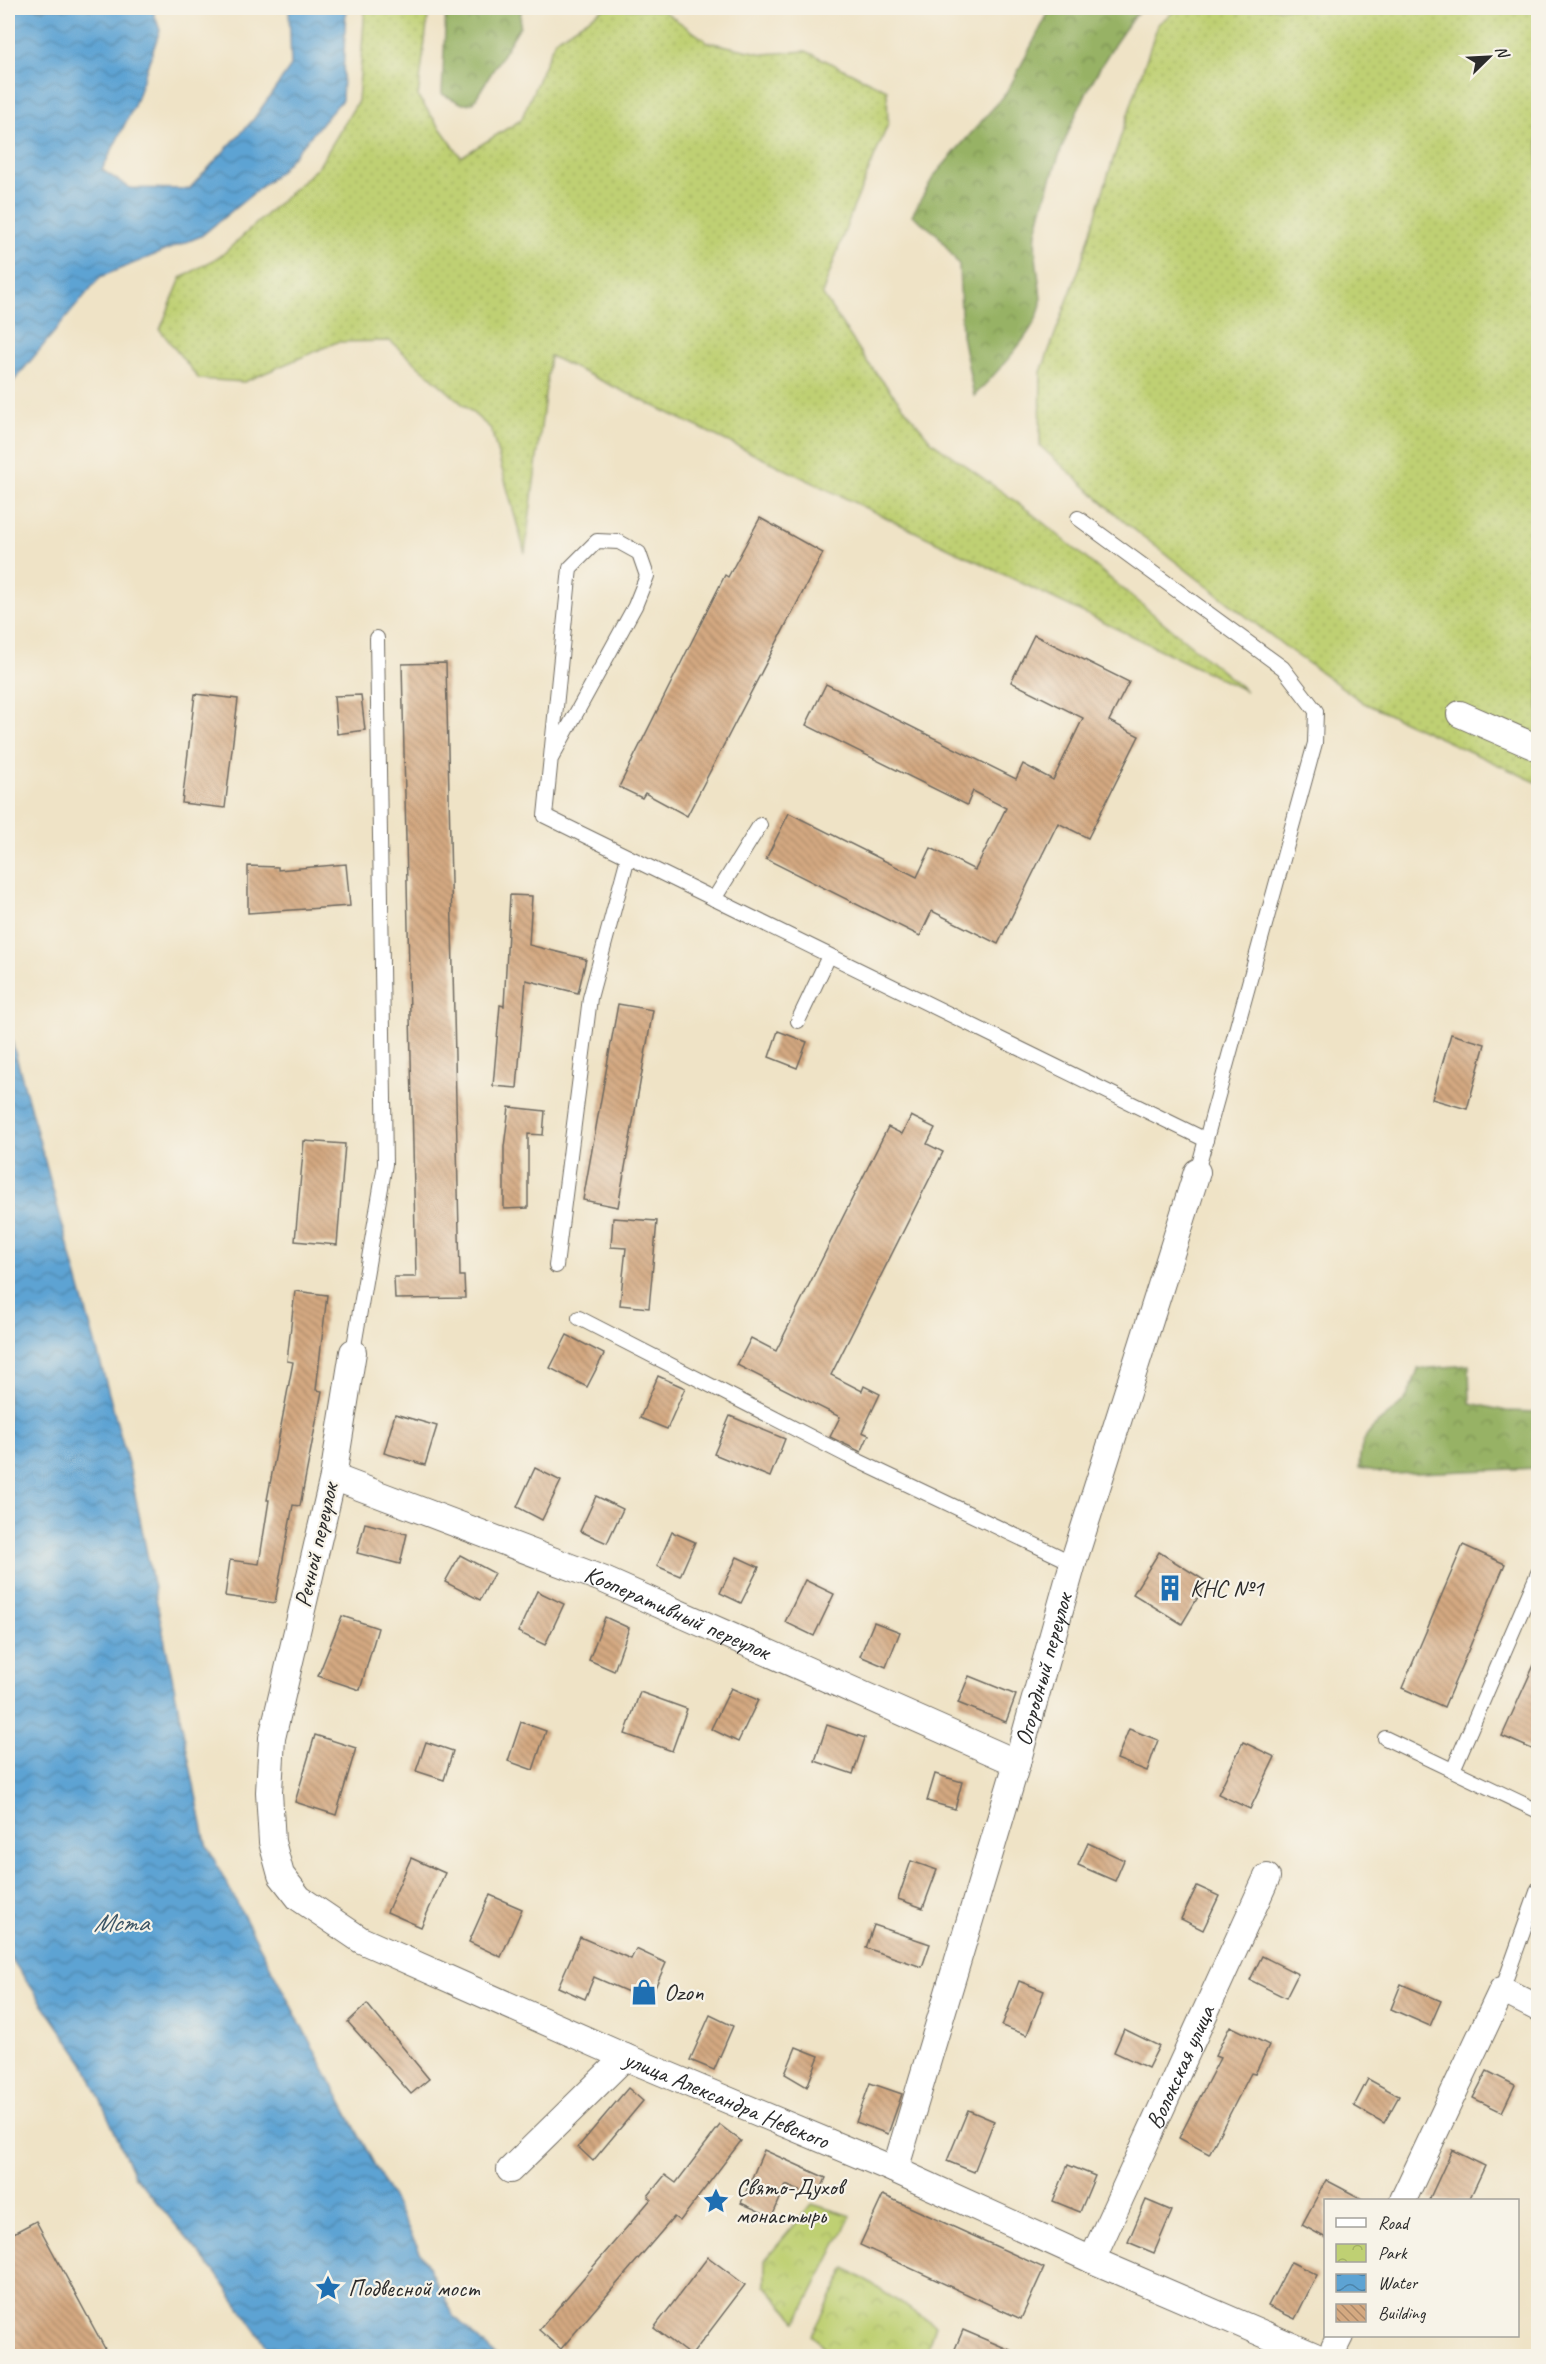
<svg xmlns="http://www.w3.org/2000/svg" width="1546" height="2364" font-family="Caveat,sans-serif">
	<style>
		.grass { fill: url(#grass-dots); stroke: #757e4f; stroke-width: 1.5 }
		.forest { fill: url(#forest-crowns); stroke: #616e48; stroke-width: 1.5 }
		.park { fill: url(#park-crowns); stroke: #757e4f; stroke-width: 1.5 }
		.water { fill: url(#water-waves); stroke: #44677f; stroke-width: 1.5 }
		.building { fill: url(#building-back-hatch) }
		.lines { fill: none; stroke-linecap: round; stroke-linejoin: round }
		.service-casing { stroke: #706b61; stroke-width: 16 }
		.minor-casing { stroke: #706b61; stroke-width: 28 }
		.service { stroke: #fff; stroke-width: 14 }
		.minor { stroke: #fff; stroke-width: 26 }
		.labels { text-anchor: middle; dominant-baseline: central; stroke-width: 4.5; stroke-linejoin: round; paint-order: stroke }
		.street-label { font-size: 24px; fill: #2b2b2b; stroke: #f7f3e8 }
		.poi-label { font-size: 24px; fill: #2b2b2b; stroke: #f7f3e8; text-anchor: start }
		.water-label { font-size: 26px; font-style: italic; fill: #3c5566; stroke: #f7f3e8 }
	</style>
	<defs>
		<pattern id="grass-dots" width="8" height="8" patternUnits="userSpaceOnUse" patternTransform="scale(1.5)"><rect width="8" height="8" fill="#bfd073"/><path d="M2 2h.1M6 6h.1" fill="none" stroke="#a4b364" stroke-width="1.8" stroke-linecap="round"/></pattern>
		<pattern id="forest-crowns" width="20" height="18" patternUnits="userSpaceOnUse" patternTransform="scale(1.5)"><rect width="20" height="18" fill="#97b265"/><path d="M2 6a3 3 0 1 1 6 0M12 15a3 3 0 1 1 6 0" fill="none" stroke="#7b9153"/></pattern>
		<pattern id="park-crowns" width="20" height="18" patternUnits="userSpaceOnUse" patternTransform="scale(1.5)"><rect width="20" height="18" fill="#bfd073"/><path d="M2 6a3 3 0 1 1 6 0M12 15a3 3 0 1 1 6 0" fill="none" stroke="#a4b364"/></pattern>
		<pattern id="water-waves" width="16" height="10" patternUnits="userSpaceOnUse" patternTransform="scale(1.5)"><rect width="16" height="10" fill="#5da3d3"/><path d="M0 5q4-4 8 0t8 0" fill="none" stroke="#4d85ab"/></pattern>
		<pattern id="building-back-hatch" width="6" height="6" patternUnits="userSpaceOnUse" patternTransform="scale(1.5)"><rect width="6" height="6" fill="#d4a981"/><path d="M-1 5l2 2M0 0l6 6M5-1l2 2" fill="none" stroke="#ac8a6a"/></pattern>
	</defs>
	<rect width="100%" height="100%" fill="#f7f3e8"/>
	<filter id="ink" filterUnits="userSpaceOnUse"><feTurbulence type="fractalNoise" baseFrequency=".0167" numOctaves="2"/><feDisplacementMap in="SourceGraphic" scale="12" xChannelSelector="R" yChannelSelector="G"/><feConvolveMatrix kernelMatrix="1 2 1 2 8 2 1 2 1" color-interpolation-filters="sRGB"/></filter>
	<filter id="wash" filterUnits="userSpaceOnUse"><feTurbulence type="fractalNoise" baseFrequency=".008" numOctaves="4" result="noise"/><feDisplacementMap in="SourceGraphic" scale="24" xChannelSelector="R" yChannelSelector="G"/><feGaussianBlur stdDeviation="1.35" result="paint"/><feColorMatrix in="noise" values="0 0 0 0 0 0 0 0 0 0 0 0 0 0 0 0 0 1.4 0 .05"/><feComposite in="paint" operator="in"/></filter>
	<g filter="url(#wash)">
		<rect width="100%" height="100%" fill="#efe3c6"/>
		<g class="grass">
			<path d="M365,8H429L418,97L461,157L521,120L555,40L605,8L662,10L708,42L764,54L806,51L887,90L888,124L852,211L822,294L868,363L931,441L1029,511L1246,691L550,356L525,553L491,429L390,341L337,342L244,382L199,379L160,330L181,278L222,255L319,166L358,101Z"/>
			<path d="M1179,8H1538V783L1364,703L1291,651L1127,524L1040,446L1041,372L1081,264L1109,172L1158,24Z"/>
		</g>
		<g class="forest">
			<path d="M446,8H521L520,26L473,103L463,104L442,94Z"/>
			<path d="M1051,8H1141C1089,72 1057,148 1037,228C1032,247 1040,280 1041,300C1042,327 992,377 974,396L962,335L959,265L938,235L912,215L934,176L1007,92Z"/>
			<path d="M1469,1365L1470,1403L1506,1411L1538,1412V1468L1393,1474L1359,1468C1360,1426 1377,1428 1403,1402C1410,1395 1414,1379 1418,1369Z"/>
		</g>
		<g class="park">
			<path d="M812,2204L851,2216L797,2322L765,2285V2260Z"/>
			<path d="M846,2268L935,2325L925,2356H833L812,2335Z"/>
		</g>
		<g class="water">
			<path d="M8,8H152L160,30L134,106L102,170L130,188L189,189L253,120L291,66L289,8H346L342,100L279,172L201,236L100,277L8,388Z"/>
			<path d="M8,1027L130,1470L206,1844L454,2316L496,2356H274L215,2272L134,2175L84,2063L8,1954Z"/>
		</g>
		<g id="blocks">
			<g class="building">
				<path d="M760,518L823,553L687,816L645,793L642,798L619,787L725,575L728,577Z"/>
				<path d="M1034,635L1129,682L1109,721L1139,736L1088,838L1058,823L998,944L932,911L920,936L766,859L789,813L917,877L931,848L975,870L1006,808L973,791L967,805L806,725L826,684L1016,779L1023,764L1053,780L1083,718L1011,682Z"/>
				<path d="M446,663L460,1276H464L465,1298L395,1299L394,1277H416L402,664Z"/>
				<path d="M195,694L238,699L225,808L182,803Z"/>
				<path d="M361,695L365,730L337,734L334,696Z"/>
				<path d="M346,864L350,906L248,913V866L278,867V870Z"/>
				<path d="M510,895L532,896L529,945L586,959L578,993L526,980L517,1088L493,1086L500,1005L504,1006Z"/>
				<path d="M618,1004L653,1010L618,1207L583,1200Z"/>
				<path d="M778,1031L807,1042L797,1068L769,1057Z"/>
				<path d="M1451,1034L1485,1044L1467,1109L1432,1099Z"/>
				<path d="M509,1107L545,1111L543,1135L528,1134V1208L504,1209V1147Z"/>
				<path d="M911,1116L935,1128L927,1144L943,1152L831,1375L862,1391L864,1386L880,1394L862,1432L869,1435L861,1452L830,1437L840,1417L737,1365L751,1338L776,1351L888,1127L902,1134Z"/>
				<path d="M304,1141L345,1144L337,1245L295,1241Z"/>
				<path d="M613,1218L657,1221L649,1308L620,1305L626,1248L611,1247Z"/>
				<path d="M295,1291L327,1295L316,1390L322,1391L300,1506L293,1505L275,1603L225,1596L230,1560L259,1564L269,1500H267L293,1362L287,1361Z"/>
				<path d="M567,1335L604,1354L587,1387L550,1368Z"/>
				<path d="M658,1376L685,1388L667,1429L640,1418Z"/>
				<path d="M395,1414L437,1426L425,1465L384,1453Z"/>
				<path d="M730,1416L785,1439L770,1477L714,1454Z"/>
				<path d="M535,1468L561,1481L542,1520L517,1507Z"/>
				<path d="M596,1496L623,1509L607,1543L580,1531Z"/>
				<path d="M365,1523L407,1534L400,1564L357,1553Z"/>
				<path d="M672,1532L695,1542L680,1576L657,1566Z"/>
				<path d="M1463,1545L1505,1564L1444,1707L1402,1688Z"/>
				<path d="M1159,1552L1207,1582L1182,1624L1133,1594Z"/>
				<path d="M460,1555L494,1573L480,1600L445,1582Z"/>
				<path d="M737,1557L759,1567L741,1603L720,1593Z"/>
				<path d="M805,1580L834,1594L814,1636L785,1622Z"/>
				<path d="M537,1591L564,1604L545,1645L518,1632Z"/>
				<path d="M342,1616L378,1628L360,1690L318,1676Z"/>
				<path d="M605,1617L629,1628L614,1671L589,1660Z"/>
				<path d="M874,1622L900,1632L886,1667L860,1656Z"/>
				<path d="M1539,1654V1752L1502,1736Z"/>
				<path d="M969,1676L1016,1695L1006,1722L958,1703Z"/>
				<path d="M731,1688L758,1700L738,1742L711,1729Z"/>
				<path d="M640,1692L687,1709L672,1751L625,1734Z"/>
				<path d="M521,1722L546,1731L533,1770L508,1761Z"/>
				<path d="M827,1725L865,1738L853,1774L815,1761Z"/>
				<path d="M1129,1729L1158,1740L1147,1771L1117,1759Z"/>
				<path d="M315,1735L356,1748L336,1815L295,1802Z"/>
				<path d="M426,1742L453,1751L444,1780L416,1771Z"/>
				<path d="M1243,1742L1275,1757L1250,1809L1218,1794Z"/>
				<path d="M935,1774L962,1782L955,1809L927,1801Z"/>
				<path d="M1088,1843L1124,1860L1115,1881L1078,1865Z"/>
				<path d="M411,1858L445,1873L421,1927L387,1912Z"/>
				<path d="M911,1861L937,1870L923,1908L898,1899Z"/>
				<path d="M1197,1886L1219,1896L1203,1930L1181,1919Z"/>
				<path d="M490,1895L522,1909L501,1957L469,1942Z"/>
				<path d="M874,1925L930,1944L922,1967L866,1948Z"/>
				<path d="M580,1937L631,1959L636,1949L666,1963L649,2001L594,1977L585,1999L558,1987Z"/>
				<path d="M1262,1956L1298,1974L1286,1998L1250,1980Z"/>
				<path d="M1019,1981L1044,1991L1027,2035L1002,2026Z"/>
				<path d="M1401,1984L1441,2001L1430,2026L1391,2009Z"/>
				<path d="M367,2004L429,2079L411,2094L348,2022Z"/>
				<path d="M710,2015L733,2026L714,2070L690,2060Z"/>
				<path d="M1230,2026L1269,2045L1255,2074L1251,2073L1209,2154L1179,2138L1220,2058L1215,2056Z"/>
				<path d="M1124,2029L1159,2046L1148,2068L1114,2052Z"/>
				<path d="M796,2047L819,2056L807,2087L785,2074Z"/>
				<path d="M1487,2071L1515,2085L1502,2112L1473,2098Z"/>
				<path d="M1368,2079L1399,2096L1384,2123L1354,2106Z"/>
				<path d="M870,2083L902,2094L888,2134L856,2122Z"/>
				<path d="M628,2088L643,2101L593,2161L578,2147Z"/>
				<path d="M968,2110L994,2121L974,2172L947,2161Z"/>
				<path d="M720,2125L741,2141L680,2221L674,2217L561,2349L539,2330L651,2199L648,2196L665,2175L676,2183Z"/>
				<path d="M764,2150L826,2178L817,2199L786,2185L772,2217L741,2203Z"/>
				<path d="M1452,2150L1485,2166L1469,2200H1429Z"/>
				<path d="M1068,2165L1095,2176L1080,2212L1053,2201Z"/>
				<path d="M1326,2180L1364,2200H1326V2238L1302,2225Z"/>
				<path d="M883,2195L1044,2268L1021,2319L860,2245Z"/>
				<path d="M1146,2200L1172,2211L1154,2253L1128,2242Z"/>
				<path d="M36,2221L109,2356H8V2236Z"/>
				<path d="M708,2257L745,2285L691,2356L654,2328Z"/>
				<path d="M1291,2262L1317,2275L1295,2319L1268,2306Z"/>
				<path d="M963,2330L1024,2356H952Z"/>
			</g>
		</g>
	</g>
	<g filter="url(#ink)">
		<use href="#blocks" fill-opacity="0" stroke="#706b61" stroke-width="1.5"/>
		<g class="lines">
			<g class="service-casing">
				<g id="service">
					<path d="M1078,518L1283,668L1316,711L1315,743L1197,1172"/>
					<path d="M551,759L635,606L647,576L639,553L619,542L597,541L570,568L545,816L1206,1140"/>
					<path d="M714,899L760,825"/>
					<path d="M798,1021L829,956"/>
					<path d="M556,1266L590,998L628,857"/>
					<path d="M579,1318L848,1456L1073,1563"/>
					<path d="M353,1352L385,1164L377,638"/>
					<path d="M1385,1738L1538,1811"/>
					<path d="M1453,1770L1538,1573"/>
					<path d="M1502,1990L1538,1889"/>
				</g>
			</g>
			<g class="minor-casing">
				<g id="minor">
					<path d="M1460,714L1538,748"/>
					<path id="s1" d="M353,1352L333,1477L272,1738L269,1792L272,1842L281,1875L299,1898L361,1940L625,2057L895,2170L1092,2260L1315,2356"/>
					<path id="s2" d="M333,1477L602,1579L1017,1763"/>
					<path d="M510,2170L625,2057"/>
					<path id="s3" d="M895,2170L1017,1763L1073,1563L1197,1172"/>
					<path d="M1403,2200L1502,1990L1538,2008"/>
					<path id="s4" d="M1092,2260L1267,1877"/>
					<path d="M1330,2356L1340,2336"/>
				</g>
			</g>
			<use href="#service" class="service"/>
			<use href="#minor" class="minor"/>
		</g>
	</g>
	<defs>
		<g id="building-bare" transform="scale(2.07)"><path d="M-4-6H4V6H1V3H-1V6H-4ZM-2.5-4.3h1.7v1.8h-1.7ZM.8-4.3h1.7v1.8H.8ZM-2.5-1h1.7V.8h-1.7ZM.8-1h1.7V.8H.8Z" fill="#1f6fb2" stroke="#f7f3e8" stroke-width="2.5" paint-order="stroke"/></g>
		<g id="shop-bare" transform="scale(2.07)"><path d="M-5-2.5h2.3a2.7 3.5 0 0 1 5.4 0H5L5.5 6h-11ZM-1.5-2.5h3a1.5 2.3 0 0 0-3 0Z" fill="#1f6fb2" stroke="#f7f3e8" stroke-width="2.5" paint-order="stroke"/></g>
		<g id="sight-bare" transform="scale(2.07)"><path d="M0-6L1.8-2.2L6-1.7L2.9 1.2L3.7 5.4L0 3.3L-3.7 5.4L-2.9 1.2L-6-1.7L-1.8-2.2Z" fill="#1f6fb2" stroke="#f7f3e8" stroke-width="2.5" paint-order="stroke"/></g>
	</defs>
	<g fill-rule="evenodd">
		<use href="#building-bare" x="1170" y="1588"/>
		<use href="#shop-bare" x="644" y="1992"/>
		<use href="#sight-bare" x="716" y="2201"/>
		<use href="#sight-bare" x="328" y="2288"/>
	</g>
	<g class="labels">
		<g class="street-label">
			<text transform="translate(316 1545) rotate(-77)">Речной переулок</text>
			<text stroke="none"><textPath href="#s2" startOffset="370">Кооперативный переулок</textPath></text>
			<text stroke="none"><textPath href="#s3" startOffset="522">Огородный переулок</textPath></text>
			<text stroke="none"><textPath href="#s4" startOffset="212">Волокская улица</textPath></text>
			<text stroke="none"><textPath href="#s1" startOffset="1036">улица Александра Невского</textPath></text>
		</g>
		<g class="poi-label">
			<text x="1190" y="1588">КНС №1</text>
			<text x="664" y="1992">Ozon</text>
			<text x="736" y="2187">Свято-Духов<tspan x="736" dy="28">монастырь</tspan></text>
			<text x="348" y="2288">Подвесной мост</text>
		</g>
		<g class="water-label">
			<text x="121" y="1922">Мста</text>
		</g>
	</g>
	<rect width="1546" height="2364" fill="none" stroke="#f7f3e8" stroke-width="30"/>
	<rect x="1324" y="2199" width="195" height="138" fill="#f7f3e8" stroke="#a5a39c" stroke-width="1.5"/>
	<rect x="1336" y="2218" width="30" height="9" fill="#ffffff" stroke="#a5a39c" stroke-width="1.5"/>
	<text x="1378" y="2229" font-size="18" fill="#2b2b2b">Road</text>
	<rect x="1336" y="2244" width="30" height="18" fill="url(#park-crowns)" stroke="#a5a39c" stroke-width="1.5"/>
	<text x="1378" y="2259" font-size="18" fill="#2b2b2b">Park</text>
	<rect x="1336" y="2274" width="30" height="18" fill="url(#water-waves)" stroke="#a5a39c" stroke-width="1.5"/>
	<text x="1378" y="2289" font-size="18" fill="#2b2b2b">Water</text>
	<rect x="1336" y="2304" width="30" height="18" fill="url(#building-back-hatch)" stroke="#a5a39c" stroke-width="1.5"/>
	<text x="1378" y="2319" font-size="18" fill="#2b2b2b">Building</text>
	<g transform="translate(1489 57) rotate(66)" stroke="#f7f3e8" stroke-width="4.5" paint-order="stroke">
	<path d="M0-4.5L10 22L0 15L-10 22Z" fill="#2b2b2b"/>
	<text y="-9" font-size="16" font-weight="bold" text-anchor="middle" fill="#2b2b2b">N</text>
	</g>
</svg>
